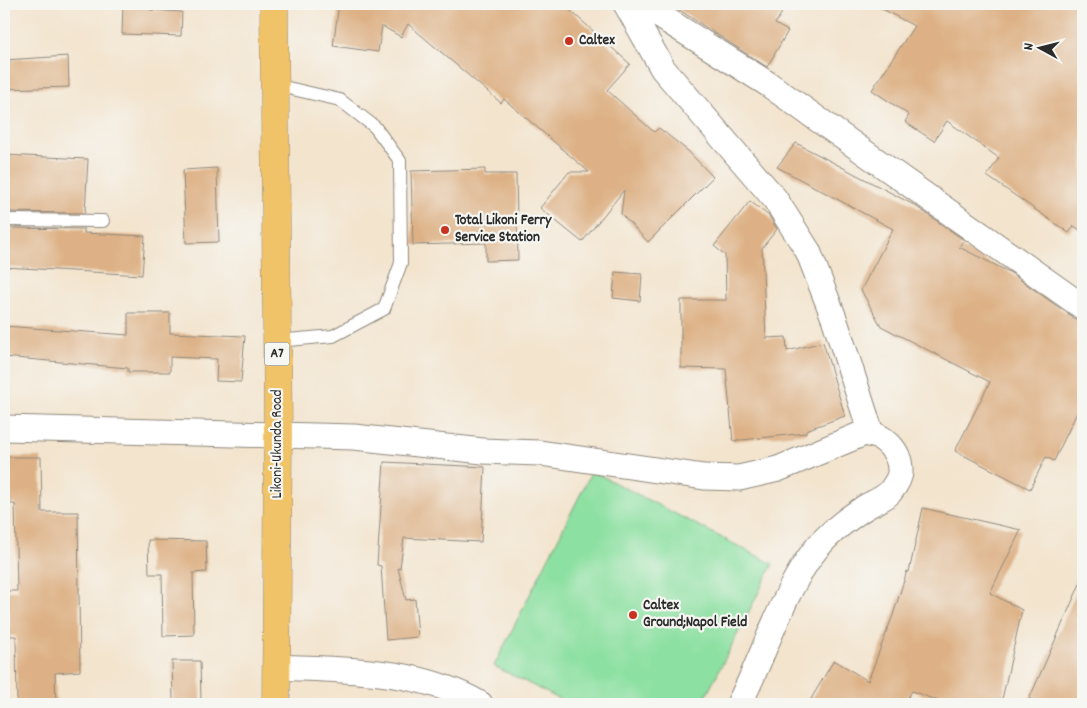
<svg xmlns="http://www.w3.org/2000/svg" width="1087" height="708" font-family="Dekko,sans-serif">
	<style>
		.garden { fill: #8ce0a1; stroke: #5c8666 }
		.building { fill: #ddb185 }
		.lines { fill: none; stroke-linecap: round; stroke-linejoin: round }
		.service-casing { stroke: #8f887c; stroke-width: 14 }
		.minor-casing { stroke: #8f887c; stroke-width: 27 }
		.trunk-casing { stroke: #8f887c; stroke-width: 29 }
		.service { stroke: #fff; stroke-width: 12 }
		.minor { stroke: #fff; stroke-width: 25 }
		.trunk { stroke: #f1c369; stroke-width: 28 }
		.poi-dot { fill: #c8321e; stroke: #f6f6f2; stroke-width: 2 }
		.labels { text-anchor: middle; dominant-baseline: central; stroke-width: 4.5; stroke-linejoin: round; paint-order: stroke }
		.shield { fill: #f6f6f2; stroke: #686867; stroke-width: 1 }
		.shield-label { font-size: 14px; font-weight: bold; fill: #2b2b2b }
		.poi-label { font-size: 15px; font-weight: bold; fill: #2b2b2b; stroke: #f6f6f2; text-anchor: start }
		.street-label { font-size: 15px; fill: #2b2b2b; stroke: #f6f6f2 }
	</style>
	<rect width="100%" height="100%" fill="#f6f6f2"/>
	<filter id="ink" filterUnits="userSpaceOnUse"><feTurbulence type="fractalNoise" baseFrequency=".02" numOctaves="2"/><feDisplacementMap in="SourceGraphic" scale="10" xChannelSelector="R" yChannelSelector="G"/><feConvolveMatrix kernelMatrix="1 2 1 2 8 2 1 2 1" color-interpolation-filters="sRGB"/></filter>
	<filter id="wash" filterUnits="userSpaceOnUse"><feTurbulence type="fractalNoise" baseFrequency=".0096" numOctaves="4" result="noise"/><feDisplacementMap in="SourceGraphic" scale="20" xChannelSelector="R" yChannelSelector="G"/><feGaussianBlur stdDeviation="1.12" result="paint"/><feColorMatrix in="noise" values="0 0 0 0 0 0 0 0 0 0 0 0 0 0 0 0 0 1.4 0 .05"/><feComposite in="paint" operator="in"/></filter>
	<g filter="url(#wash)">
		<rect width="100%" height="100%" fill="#f3e4ce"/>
		<path class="garden" d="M592,471L773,564L702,704H569L494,666Z"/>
		<g id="blocks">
			<g class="building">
				<path d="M123,4H150V10L182,12L181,36L122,34Z"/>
				<path d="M339,4H563L630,64L607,90L654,132L659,128L688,151L713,177L648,242L621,214L624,190L582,242L540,208L569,172H589L504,99L501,103L408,24L401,37L382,26L378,52L333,46Z"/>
				<path d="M670,4H787L775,24L788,31L767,67Z"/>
				<path d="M873,4H1083V232L1074,226L1069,233L987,176L999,158L947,121L934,141L905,122L909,115L872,90L914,26Z"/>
				<path d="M68,56L69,87L4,89V60Z"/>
				<path d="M796,143L914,205L964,240L959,247L1011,273L1075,319L1083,321V400L1054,461L1046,457L1030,489L955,451L990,382L881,326L861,290L893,229L777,167Z"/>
				<path d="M4,155L88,159L85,213L4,212Z"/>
				<path d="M217,168L219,242L186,243L183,170Z"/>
				<path d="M485,169V174H516L518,260L486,261V243L413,245L411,171Z"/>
				<path d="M750,201L769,216L777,229L762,248L766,338L786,337L787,351L823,342L845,416L806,430V433L733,441L726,369L681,368V300H726L725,255L714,246Z"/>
				<path d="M4,228L84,229V233L145,236L142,275L4,267Z"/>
				<path d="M615,272L642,274L640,301L613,298Z"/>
				<path d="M128,313H170V333L245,336L241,382L216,381L217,359L170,357V372H128V368L4,357V326L128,335Z"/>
				<path d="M5,457H41L42,512H78L80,671L55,673L56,704H17L16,636H10L8,591H17L15,504H5Z"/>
				<path d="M384,462L485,467L481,542L404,538L400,568H398L406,600L415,599L418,637L386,640L381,566L377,565Z"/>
				<path d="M923,508L1021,530L990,593L1022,610L1001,704H946L912,691L905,702L908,704H808L834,660L868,681L893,615L907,571L909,572Z"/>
				<path d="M148,540L206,541L207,572L193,573L194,635L163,636L162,574H149Z"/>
				<path d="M1083,577V704H1027Z"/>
				<path d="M172,661H200L201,701H173Z"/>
			</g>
		</g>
	</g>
	<g filter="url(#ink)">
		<use href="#blocks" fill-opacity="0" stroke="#8f887c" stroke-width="1"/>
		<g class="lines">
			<g class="service-casing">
				<g id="service">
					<path d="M275,85L340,100L375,127L400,161L401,263L384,309L333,336L277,341"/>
					<path d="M4,220L103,221"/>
				</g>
			</g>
			<g class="minor-casing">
				<g id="minor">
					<path d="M626,4L663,69L775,199L808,251L834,318L871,433"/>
					<path d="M641,4L768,84L1083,307"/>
					<path d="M4,428L354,437L483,451L540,453L704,477L739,478L778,469L862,434C882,432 901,451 900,472C900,478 894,487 890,492C884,499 872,503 864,508C850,517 837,527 825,539C787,576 765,655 739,704"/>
					<path d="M276,667C346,670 419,668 480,704"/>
				</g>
			</g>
			<g class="trunk-casing">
				<path id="trunk" d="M274,4L278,434L276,704"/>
			</g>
			<use href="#service" class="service"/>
			<use href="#minor" class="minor"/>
			<use href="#trunk" class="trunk"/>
		</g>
	</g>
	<g class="poi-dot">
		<circle cx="569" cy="41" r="5"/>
		<circle cx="445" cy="230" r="5"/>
		<circle cx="633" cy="615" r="5"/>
	</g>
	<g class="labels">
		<rect class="shield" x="264.5" y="342.5" width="25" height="23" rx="4"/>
		<g class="shield-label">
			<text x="277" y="354">A7</text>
		</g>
		<g class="poi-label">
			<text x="579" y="41">Caltex</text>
			<text x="455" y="221">Total Likoni Ferry<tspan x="455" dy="17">Service Station</tspan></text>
			<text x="643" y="606">Caltex<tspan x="643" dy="17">Ground;Napol Field</tspan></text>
		</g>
		<g class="street-label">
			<text transform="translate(278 444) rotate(-90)">Likoni-Ukunda Road</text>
		</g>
	</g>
	<rect width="1087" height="708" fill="none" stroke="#f6f6f2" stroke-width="20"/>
	<g transform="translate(1040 48) rotate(277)" stroke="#f6f6f2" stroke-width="4" paint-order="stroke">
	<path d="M0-4L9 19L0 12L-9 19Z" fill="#2b2b2b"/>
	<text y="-8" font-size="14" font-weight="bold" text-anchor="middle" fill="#2b2b2b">N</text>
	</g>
</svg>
